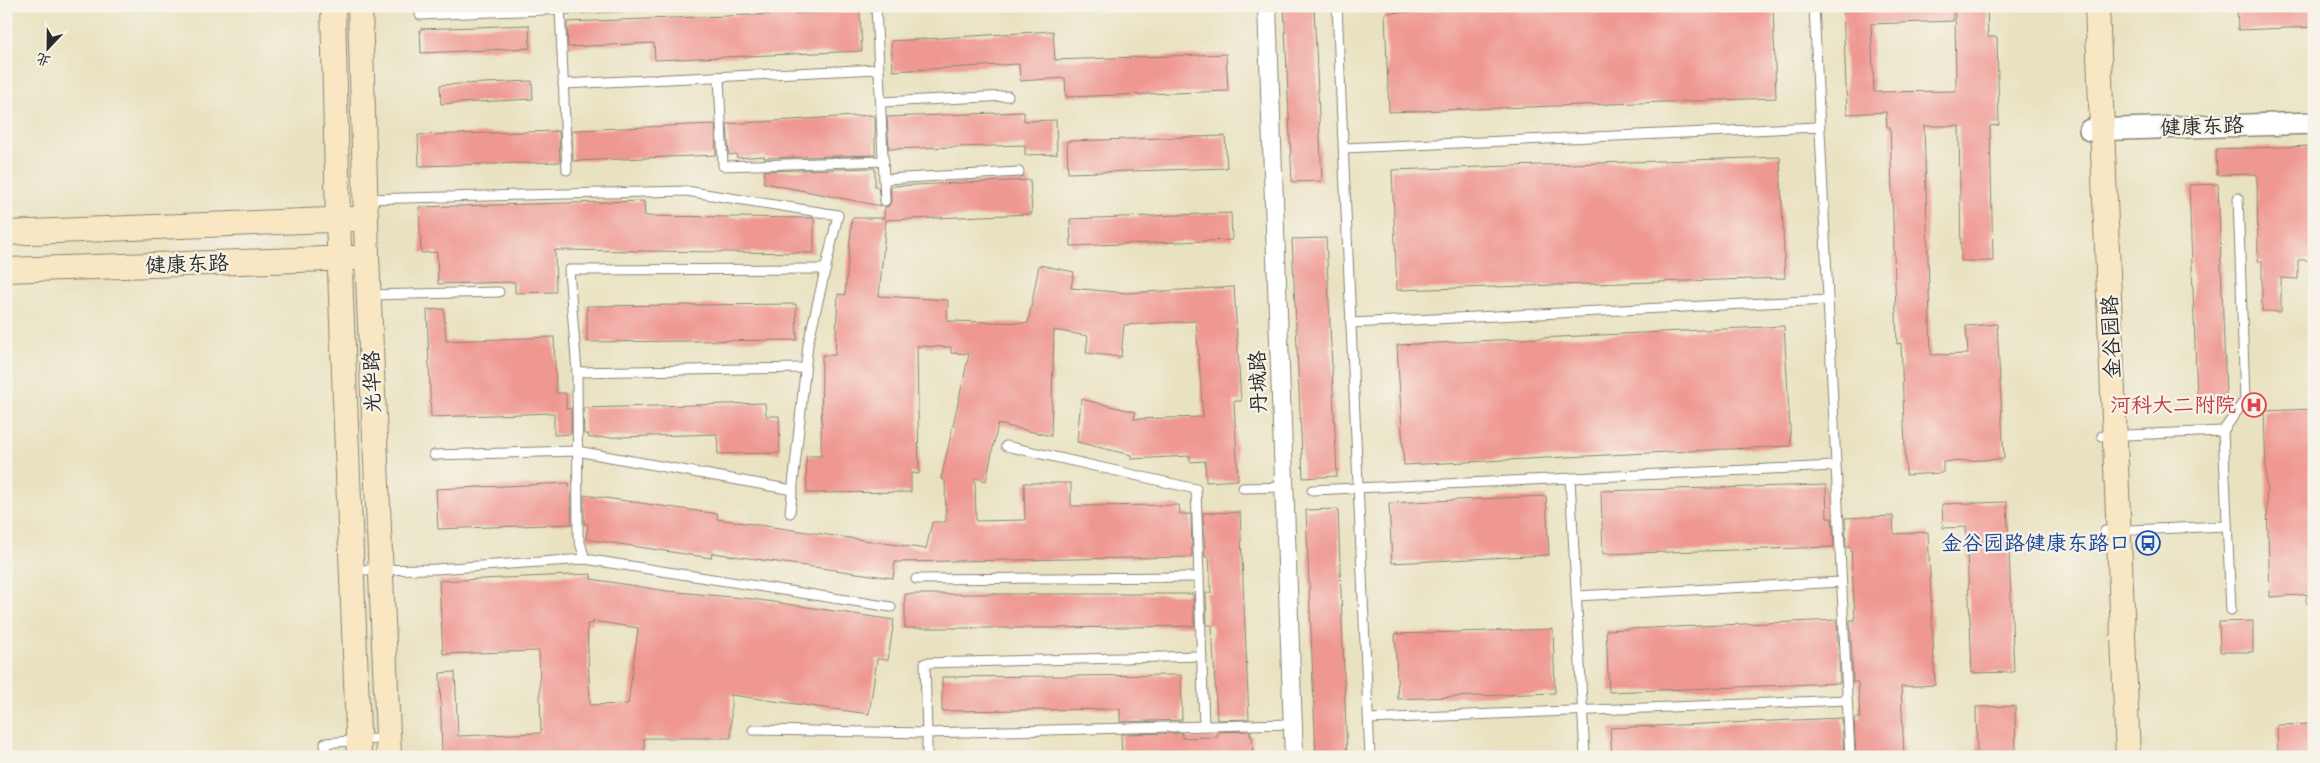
<svg xmlns="http://www.w3.org/2000/svg" width="2320" height="763" font-family="Caveat,'LXGW WenKai TC',sans-serif">
	<style>
		.building { fill: #ef9892; fill-rule: evenodd }
		.lines { fill: none; stroke-linecap: round; stroke-linejoin: round }
		.service-casing { stroke: #8a8676; stroke-width: 11 }
		.minor-casing { stroke: #8a8676; stroke-width: 20 }
		.tertiary-casing { stroke: #8a8676; stroke-width: 24 }
		.secondary-casing { stroke: #8a8676; stroke-width: 26 }
		.service { stroke: #fff; stroke-width: 9 }
		.minor { stroke: #fff; stroke-width: 18 }
		.tertiary { stroke: #fff; stroke-width: 21 }
		.secondary { stroke: #f9e7c3; stroke-width: 24 }
		.labels { text-anchor: middle; dominant-baseline: central; stroke-width: 4.5; stroke-linejoin: round; paint-order: stroke }
		.street-label { font-size: 21px; fill: #2b2b2b; stroke: #f7f3e8 }
		.health-label { font-size: 21px; fill: #be3a42; stroke: #f7f3e8; text-anchor: end }
		.transit-label { font-size: 21px; fill: #164399; stroke: #f7f3e8; text-anchor: end }
	</style>
	<rect width="100%" height="100%" fill="#f7f3e8"/>
	<filter id="ink" filterUnits="userSpaceOnUse"><feTurbulence type="fractalNoise" baseFrequency=".02" numOctaves="2"/><feDisplacementMap in="SourceGraphic" scale="10" xChannelSelector="R" yChannelSelector="G"/><feConvolveMatrix kernelMatrix="1 2 1 2 8 2 1 2 1" color-interpolation-filters="sRGB"/></filter>
	<filter id="wash" filterUnits="userSpaceOnUse"><feTurbulence type="fractalNoise" baseFrequency=".0096" numOctaves="4" result="noise"/><feDisplacementMap in="SourceGraphic" scale="20" xChannelSelector="R" yChannelSelector="G"/><feGaussianBlur stdDeviation="1.12" result="paint"/><feColorMatrix in="noise" values="0 0 0 0 0 0 0 0 0 0 0 0 0 0 0 0 0 1.4 0 .05"/><feComposite in="paint" operator="in"/></filter>
	<g filter="url(#wash)">
		<rect width="100%" height="100%" fill="#e9e2c1"/>
		<g id="blocks">
			<g class="building">
				<path d="M1284,6H1314L1322,181L1292,182Z"/>
				<path d="M1575,6H1773L1776,98L1389,112L1385,13Z"/>
				<path d="M1843,6H1953V21L1871,24L1874,92L1956,91L1955,6H1987L1988,37H1997L1999,125L1990,126L1993,261H1961L1959,126H1924L1931,355L1968,354L1966,326L1997,324L2004,459L1943,462V473L1906,475L1901,343L1897,344L1890,127H1887L1886,112L1847,114Z"/>
				<path d="M2237,6H2314V27L2238,30Z"/>
				<path d="M860,11L862,51L655,60L654,43L568,47L567,22Z"/>
				<path d="M529,25L530,48L421,53L420,29Z"/>
				<path d="M1053,31L1055,60L1226,54L1228,91L1066,97L1065,78L1020,81L1019,64L893,71L891,41Z"/>
				<path d="M532,81L533,99L441,104L440,85Z"/>
				<path d="M1024,112V121L1056,120L1057,154L1025,155V145L889,149L887,117Z"/>
				<path d="M871,115L875,117V155L764,158V156L737,158L736,154L729,155L727,124Z"/>
				<path d="M715,124L716,155L573,161L572,131L576,130Z"/>
				<path d="M559,131L560,162L419,166L418,135Z"/>
				<path d="M1225,136L1227,168L1068,173L1067,141Z"/>
				<path d="M2314,146V243H2311V260H2298V279L2281,278V312L2262,311V261H2258L2257,174L2217,175L2216,149Z"/>
				<path d="M1780,157L1785,278L1397,290L1392,170Z"/>
				<path d="M875,168V187H878L881,206L764,183V171Z"/>
				<path d="M1030,180L1032,214L886,220L879,296L948,300L947,321L1028,323L1039,265L1074,272L1071,288L1127,293L1234,287L1241,401H1234L1238,480L1206,482L1205,461L1190,462V456L1131,459V455L1077,442L1081,399L1135,412L1134,419L1203,417L1196,321L1124,325L1121,357L1086,353L1088,336L1054,330L1051,436L998,424L986,481L975,478L976,521L1025,520L1024,483H1071V506L1179,505L1180,514H1191L1192,557L895,562L893,578L712,553L711,558L586,539L588,524H584V495L718,514L717,519L926,549L932,522H946L945,480L941,479L969,354L951,353V347L917,346L919,474L911,473V492L807,493L806,456H821L822,355H835L838,294L845,295L852,218H884L885,207L889,206L891,201V186Z"/>
				<path d="M2218,184L2226,396L2197,397L2189,185Z"/>
				<path d="M644,201L645,216L814,218V253L555,250L556,292L515,293V282L438,284L437,252L421,253L419,207Z"/>
				<path d="M1231,213L1232,240L1071,246L1070,219Z"/>
				<path d="M1326,238L1337,476L1303,478L1292,239Z"/>
				<path d="M796,304L797,340L587,342V306Z"/>
				<path d="M444,309L446,341L554,337L556,393H566V409L571,408V434L554,435V413L431,417L427,310Z"/>
				<path d="M1784,326L1791,446L1404,465L1397,345Z"/>
				<path d="M765,403L766,416H779L780,453L718,454L717,434L589,438L588,434H584L583,408Z"/>
				<path d="M2314,409V594L2270,597L2264,411Z"/>
				<path d="M569,483L570,492L571,493L572,524L438,529L436,489Z"/>
				<path d="M1826,485L1827,518H1832L1834,547L1603,554L1601,491Z"/>
				<path d="M1546,496L1549,555L1392,563L1389,503Z"/>
				<path d="M2007,502L2014,672L1972,673L1966,527L1943,528L1942,504Z"/>
				<path d="M1338,509L1347,757H1316L1306,510Z"/>
				<path d="M1240,512L1249,719L1217,720L1212,625H1207L1206,593H1211L1209,557H1205L1203,513Z"/>
				<path d="M1893,516L1894,534L1928,532L1935,685L1901,687L1904,757H1856L1854,718H1860L1858,682H1853L1850,620H1855L1851,547H1846L1845,518Z"/>
				<path d="M591,574V579L667,591L753,599L894,620L888,660L877,659L869,714L731,695V738H644V757H442L440,673L455,672L458,736L541,733L539,651L443,654L439,581ZM593,621L638,628L628,704L590,705L587,624H593Z"/>
				<path d="M905,594H1193L1194,626L1053,628H905Z"/>
				<path d="M1837,620L1840,683L1609,692L1606,630Z"/>
				<path d="M2253,621V652H2220L2219,622Z"/>
				<path d="M1553,629L1555,693L1398,699L1395,634Z"/>
				<path d="M1181,675L1182,720L1120,722V709L942,711V677Z"/>
				<path d="M2015,706L2016,757H1977L1976,707Z"/>
				<path d="M1842,718L1844,757H1612L1610,728Z"/>
				<path d="M2314,724V757H2278L2277,725Z"/>
				<path d="M1250,731V736H1252L1253,757H1122L1121,734L1182,733V738L1218,737L1217,732Z"/>
			</g>
		</g>
	</g>
	<g filter="url(#ink)">
		<use href="#blocks" fill-opacity="0" stroke="#8a8676" stroke-width="1"/>
		<g class="lines">
			<g class="service-casing">
				<g id="service">
					<path d="M560,6L567,170"/>
					<path d="M876,6L885,201"/>
					<path d="M1337,6L1370,757"/>
					<path d="M1814,6L1850,757"/>
					<path d="M420,15L640,6"/>
					<path d="M719,77L723,166L884,161"/>
					<path d="M563,84L879,69"/>
					<path d="M881,102L1008,96"/>
					<path d="M1344,148L1819,127"/>
					<path d="M884,179L1019,172"/>
					<path d="M365,199L686,191L838,215L808,344L790,513"/>
					<path d="M370,295L499,292"/>
					<path d="M1351,323L1828,300"/>
					<path d="M577,372L805,368"/>
					<path d="M2102,436L2223,431"/>
					<path d="M1006,446L1196,489L1204,726"/>
					<path d="M434,455L577,451L793,490"/>
					<path d="M1570,478L1585,757"/>
					<path d="M1243,488L1284,487"/>
					<path d="M1312,490L1835,466"/>
					<path d="M2105,531L2227,526"/>
					<path d="M585,559L578,536L577,372L569,270L826,269"/>
					<path d="M353,570L436,569L585,559L891,607"/>
					<path d="M916,579L1199,577"/>
					<path d="M1576,596L1841,582"/>
					<path d="M2311,600H2314"/>
					<path d="M2231,610L2223,431L2245,400L2238,198"/>
					<path d="M1369,719L1847,700"/>
					<path d="M753,730L927,733L925,663L1202,656"/>
					<path d="M326,757L325,743L388,738"/>
					<path d="M927,757V733L1293,724"/>
				</g>
			</g>
			<g class="minor-casing">
				<path id="minor" d="M1267,6L1294,757"/>
			</g>
			<g class="tertiary-casing">
				<path id="tertiary" d="M2090,130L2314,123"/>
			</g>
			<g class="secondary-casing">
				<g id="secondary">
					<path d="M333,6L338,220L359,757"/>
					<path d="M360,6L367,257L389,757"/>
					<path d="M2097,6L2128,757"/>
					<path d="M6,233L354,219"/>
					<path d="M6,270L354,258"/>
				</g>
			</g>
			<use href="#service" class="service"/>
			<use href="#minor" class="minor"/>
			<use href="#tertiary" class="tertiary"/>
			<use href="#secondary" class="secondary"/>
		</g>
	</g>
	<defs>
		<g id="hospital-ring" transform="scale(1.25)"><circle r="9.5" fill="#f7f3e8" stroke="#e0444e" stroke-width="1.5"/><path d="M-5-5h3v3.5h4V-5h3V5h-3V1.5h-4V5h-3Z" fill="#e0444e"/></g>
		<g id="bus-ring" transform="scale(1.25)"><circle r="9.5" fill="#f7f3e8" stroke="#1a4fb4" stroke-width="1.5"/><path d="M-5-6H5V4H4V6H2V4H-2V6H-4V4H-5ZM-3.5-4V0h7V-4ZM-3.5 1.2v1.5H-2V1.2ZM2 1.2v1.5H3.5V1.2Z" fill="#1a4fb4"/></g>
	</defs>
	<g fill-rule="evenodd">
		<use href="#hospital-ring" x="2254" y="405"/>
		<use href="#bus-ring" x="2148" y="543"/>
	</g>
	<g class="labels">
		<g class="street-label">
			<text transform="translate(2202 126) rotate(-2)">健康东路</text>
			<text transform="translate(187 264) rotate(-2)">健康东路</text>
			<text transform="translate(2111 337) rotate(-92)">金谷园路</text>
			<text transform="translate(372 382) rotate(-92)">光华路</text>
			<text transform="translate(1258 382) rotate(-92)">丹城路</text>
		</g>
		<g class="health-label">
			<text x="2236" y="405">河科大二附院</text>
		</g>
		<g class="transit-label">
			<text x="2130" y="543">金谷园路健康东路口</text>
		</g>
	</g>
	<rect width="2320" height="763" fill="none" stroke="#f7f3e8" stroke-width="25"/>
	<g transform="translate(48 48) rotate(202)" stroke="#f7f3e8" stroke-width="4" paint-order="stroke">
	<path d="M0-4L9 19L0 12L-9 19Z" fill="#2b2b2b"/>
	<text y="-8" font-size="14" font-weight="bold" text-anchor="middle" fill="#2b2b2b">北</text>
	</g>
</svg>
